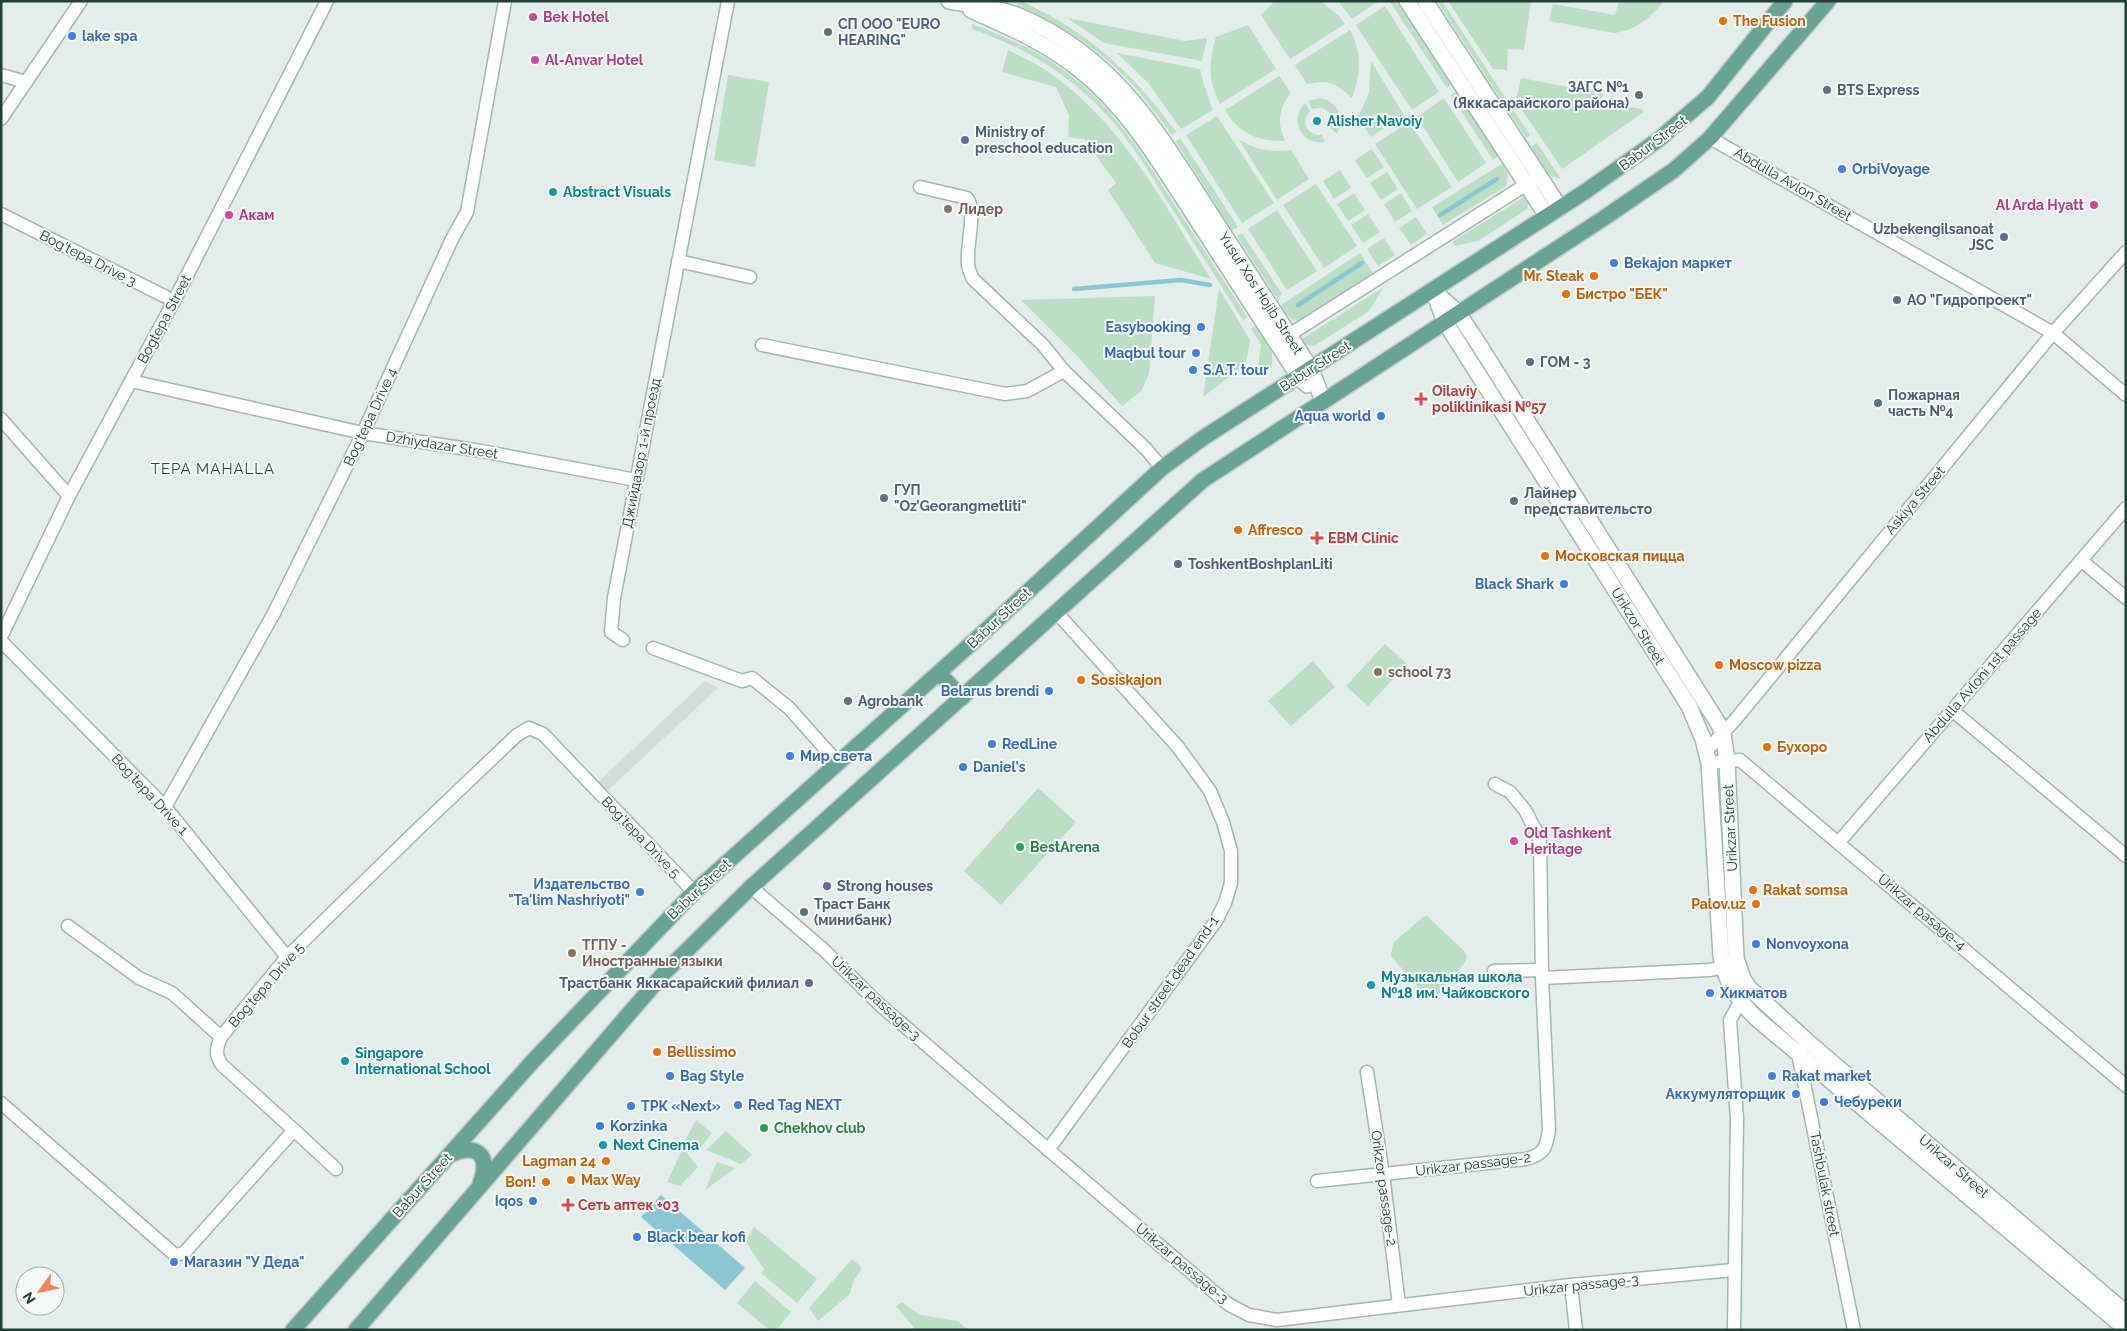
<svg xmlns="http://www.w3.org/2000/svg" width="2127" height="1331" font-family="Raleway,sans-serif">
	<style>
		.built { fill: #d1ddd8 }
		.green { fill: #bcdec5 }
		.water { fill: #8bc7d2 }
		.lines { fill: none; stroke-linecap: round; stroke-linejoin: round }
		.stream { stroke: #8bc7d2; stroke-width: 4.5 }
		.minor-casing { stroke: #a6b5b0; stroke-width: 15 }
		.secondary-casing { stroke: #a2b9b1; stroke-width: 18 }
		.primary-casing { stroke: #c1c9c7; stroke-width: 18 }
		.minor { stroke: #fff; stroke-width: 12 }
		.secondary { stroke: #fff; stroke-width: 15 }
		.primary { stroke: #68a394; stroke-width: 15 }
		.hotel-dot { fill: #d1479c; stroke: #f4f9f7; stroke-width: 2 }
		.food-dot { fill: #e8710a; stroke: #f4f9f7; stroke-width: 2 }
		.service-dot { fill: #5c6f8a; stroke: #f4f9f7; stroke-width: 2 }
		.shop-dot { fill: #3f7fe0; stroke: #f4f9f7; stroke-width: 2 }
		.culture-dot { fill: #0f9aa8; stroke: #f4f9f7; stroke-width: 2 }
		.education-dot { fill: #8d6e63; stroke: #f4f9f7; stroke-width: 2 }
		.health-dot { fill: #e0444e; stroke: #f4f9f7; stroke-width: 2 }
		.leisure-dot { fill: #2e9e5b; stroke: #f4f9f7; stroke-width: 2 }
		.labels { text-anchor: middle; dominant-baseline: central; stroke-width: 4; stroke-linejoin: round; paint-order: stroke }
		.hotel-label { font-size: 14px; font-weight: bold; fill: #b23c85; stroke: #f4f9f7; text-anchor: start }
		.food-label { font-size: 14px; font-weight: bold; fill: #c56008; stroke: #f4f9f7; text-anchor: start }
		.service-label { font-size: 14px; font-weight: bold; fill: #4e5e75; stroke: #f4f9f7; text-anchor: start }
		.shop-label { font-size: 14px; font-weight: bold; fill: #366cbe; stroke: #f4f9f7; text-anchor: start }
		.culture-label { font-size: 14px; font-weight: bold; fill: #0d838f; stroke: #f4f9f7; text-anchor: start }
		.street-label { font-size: 14px; fill: #233f37; stroke: #f4f9f7 }
		.education-label { font-size: 14px; font-weight: bold; fill: #785e54; stroke: #f4f9f7; text-anchor: start }
		.health-label { font-size: 14px; font-weight: bold; fill: #be3a42; stroke: #f4f9f7; text-anchor: start }
		.leisure-label { font-size: 14px; font-weight: bold; fill: #27864d; stroke: #f4f9f7; text-anchor: start }
		.neighbourhood-label { font-size: 15px; letter-spacing: 1px; fill: #1e5145; stroke: #f4f9f7 }
	</style>
	<rect width="100%" height="100%" fill="#e3ede9"/>
	<path class="built" d="M705,681L718,688L606,792L598,782Z"/>
	<g class="green">
		<path d="M1275,1H1321L1339,16L1345,24L1290,59L1261,15Z"/>
		<path d="M1338,1H1379L1352,19Z"/>
		<path d="M1392,1H1396L1451,85L1447,88L1390,2Z"/>
		<path d="M1437,1H1442L1530,135L1526,138Z"/>
		<path d="M1448,1H1531L1524,50L1508,49L1507,70L1493,69Z"/>
		<path d="M1619,1H1664C1650,18 1637,30 1614,33L1549,21L1553,4L1615,15Z"/>
		<path d="M1023,2C1090,33 1133,73 1176,132L1172,135C1159,118 1147,100 1132,84C1099,48 1058,24 1015,4Z"/>
		<path d="M1385,6L1439,92L1412,110L1356,25Z"/>
		<path d="M1067,18L1185,41L1207,38L1202,61L1104,43Z"/>
		<path d="M972,24C1008,38 1045,54 1075,79C1116,112 1143,155 1171,199C1197,239 1222,278 1247,317L1243,320C1219,282 1195,245 1171,207C1156,184 1142,159 1125,137C1086,85 1033,50 972,29Z"/>
		<path d="M1248,25L1276,69L1220,104C1207,79 1209,63 1216,37Z"/>
		<path d="M1350,30C1362,53 1361,73 1352,98C1336,83 1329,79 1307,84L1295,65Z"/>
		<path d="M1008,50C1026,59 1043,67 1058,79C1126,130 1166,208 1211,279L1155,263L1108,190L1116,183L1084,139L1068,137L1069,115L1056,87L1002,72Z"/>
		<path d="M1117,53L1200,69L1203,82L1213,110L1181,129L1149,84Z"/>
		<path d="M1371,61L1404,115L1371,137L1358,117L1369,93Z"/>
		<path d="M728,75L769,82L755,167L714,160Z"/>
		<path d="M1279,76L1291,93C1278,109 1277,124 1285,141C1259,142 1238,133 1225,110Z"/>
		<path d="M1521,78L1603,94L1601,102L1642,109L1644,112L1562,169L1516,101Z"/>
		<path d="M1456,92L1499,156L1493,160L1451,95Z"/>
		<path d="M1321,98C1339,103 1345,118 1337,134L1331,129C1336,115 1326,105 1312,109L1308,101Z"/>
		<path d="M1444,98L1486,163L1458,182L1417,117Z"/>
		<path d="M1305,103L1310,111C1300,122 1307,136 1322,135L1325,142C1301,145 1289,121 1305,103Z"/>
		<path d="M1217,116L1274,203L1242,223L1186,135Z"/>
		<path d="M1409,122L1452,187L1417,209L1375,144Z"/>
		<path d="M1180,138L1238,227L1232,230L1176,142Z"/>
		<path d="M1239,140C1256,149 1271,153 1291,150L1309,179L1277,200Z"/>
		<path d="M1537,143L1561,179L1550,176L1531,147Z"/>
		<path d="M1372,149L1384,167L1367,178L1355,160Z"/>
		<path d="M1502,164L1508,175L1506,186L1443,225L1432,207Z"/>
		<path d="M1340,170L1351,188L1334,199L1323,181Z"/>
		<path d="M1387,172L1398,189L1381,200L1370,183Z"/>
		<path d="M1316,184L1357,246L1324,268L1283,205Z"/>
		<path d="M1354,193L1365,210L1348,221L1337,204Z"/>
		<path d="M1401,193L1412,211L1395,222L1384,204Z"/>
		<path d="M1524,197L1528,203L1527,209L1478,241L1455,246L1452,242Z"/>
		<path d="M1277,210L1317,271L1287,290L1248,229Z"/>
		<path d="M1368,214L1380,232L1363,243L1351,225Z"/>
		<path d="M1416,217L1427,234L1411,245L1399,228Z"/>
		<path d="M1242,233L1282,294L1277,298L1237,236Z"/>
		<path d="M1384,238L1395,255L1378,266L1367,249Z"/>
		<path d="M1360,253L1373,273L1300,320C1289,322 1286,313 1281,305Z"/>
		<path d="M1384,287L1369,311L1314,346L1306,345L1302,339Z"/>
		<path d="M1219,289L1250,340L1246,364L1203,397Z"/>
		<path d="M1155,296L1149,374L1141,391L1122,406L1077,356L1021,300Z"/>
		<path d="M1258,324C1267,338 1282,362 1264,376L1258,368L1261,344L1251,329Z"/>
		<path d="M1385,644L1407,664L1368,706L1346,686Z"/>
		<path d="M1313,661L1335,687L1291,726L1268,701Z"/>
		<path d="M1038,788L1076,822L1001,905L964,871Z"/>
		<path d="M1427,916L1464,951L1467,957L1465,962L1438,995L1431,997L1424,994L1391,956L1393,943L1423,917Z"/>
		<path d="M696,1120L712,1133L700,1148L684,1143Z"/>
		<path d="M726,1131L752,1155L741,1164L706,1150Z"/>
		<path d="M683,1148L698,1167L680,1186L667,1182Z"/>
		<path d="M717,1162L735,1168L705,1190Z"/>
		<path d="M754,1227L817,1279L797,1303L761,1273L764,1269L745,1241Z"/>
		<path d="M852,1259L862,1268L853,1282L850,1294L818,1321L809,1308Z"/>
		<path d="M755,1281L791,1312L776,1330H769L737,1303Z"/>
		<path d="M902,1302L920,1315L958,1321L968,1330H916L896,1306Z"/>
	</g>
	<path class="water" d="M661,1195L745,1268L725,1290L641,1217Z"/>
	<g class="lines">
		<g class="stream">
			<path d="M1440,215L1497,179"/>
			<path d="M1074,289L1181,280L1210,285"/>
			<path d="M1298,305L1362,263"/>
		</g>
		<g class="minor-casing">
			<g id="minor">
				<path d="M1,75L26,82"/>
				<path d="M1,119L81,1"/>
				<path d="M1710,138L2053,333L2126,395"/>
				<path d="M920,187L967,198C977,211 966,246 968,264C968,269 971,274 973,279L1043,345L1064,371"/>
				<path d="M1,214L174,301"/>
				<path d="M678,261L750,277"/>
				<path d="M1281,340L1535,179"/>
				<path d="M762,345L1005,394L1027,391L1064,371L1146,449L1162,468"/>
				<path d="M131,381L363,433L481,451L636,480"/>
				<path d="M1,419L69,496"/>
				<path d="M2082,561L2126,598"/>
				<path d="M1,637L69,496L174,301L327,1"/>
				<path d="M623,640L611,632L614,598L728,1"/>
				<path d="M1,641L165,807L287,957"/>
				<path d="M653,648L742,681L752,678L789,708L838,763"/>
				<path d="M1952,710L2126,856"/>
				<path d="M1707,750L1735,720L2053,333L2126,252"/>
				<path d="M1709,763L1740,760L2126,1086"/>
				<path d="M165,807L274,613L363,433L452,239L467,212L505,1"/>
				<path d="M1839,842L2126,508"/>
				<path d="M751,887L824,950L880,1005L1228,1304L1249,1315L1277,1320L1571,1285L1733,1270"/>
				<path d="M68,926L139,978L172,993L221,1037"/>
				<path d="M1494,971L1542,970"/>
				<path d="M1542,978L1709,970L1731,966"/>
				<path d="M1800,1051L1798,1053L1854,1330"/>
				<path d="M1367,1072L1383,1174L1399,1305"/>
				<path d="M1,1103L175,1255L184,1253L294,1130L222,1065C215,1055 216,1049 221,1037L287,957L416,831L517,735L529,728L543,734L694,892"/>
				<path d="M294,1130L336,1169"/>
				<path d="M1048,1150L1216,921L1225,903L1231,883V851L1223,822L1210,791L1178,747L1057,613"/>
				<path d="M1317,1181L1526,1159C1545,1154 1546,1148 1549,1130L1542,978L1540,839L1525,810L1510,792L1495,784"/>
				<path d="M1571,1285L1576,1330"/>
				<path d="M1734,1330L1737,1119L1730,1020L1745,994"/>
			</g>
		</g>
		<g class="secondary-casing">
			<g id="secondary">
				<path d="M949,1C973,6 997,7 1019,16C1115,57 1157,131 1210,213C1244,265 1277,317 1311,369L1323,401"/>
				<path d="M1407,1L1547,216"/>
				<path d="M1425,1L1560,208"/>
				<path d="M971,10C1009,27 1047,43 1080,70C1129,109 1160,163 1194,215C1229,269 1264,323 1299,377L1307,385"/>
				<path d="M1433,290L1445,322L1689,706L1703,739L1709,763L1721,956C1725,982 1738,1000 1756,1018L2126,1329"/>
				<path d="M1435,292L1458,313L1476,340L1718,723L1723,733L1727,761L1736,958L1743,979L1749,988L1808,1042L2126,1313"/>
			</g>
		</g>
		<g class="primary-casing">
			<g id="primary">
				<path d="M939,673L962,698"/>
				<path d="M450,1155C478,1142 491,1156 480,1184"/>
				<path d="M293,1330L533,1061L694,892L973,642L1162,468L1203,438L1586,191L1658,140L1708,97L1785,1"/>
				<path d="M356,1330L665,972L751,887L1203,480L1604,218L1674,170L1710,138L1828,1"/>
			</g>
		</g>
		<use href="#minor" class="minor"/>
		<use href="#secondary" class="secondary"/>
		<use href="#primary" class="primary"/>
	</g>
	<g class="hotel-dot">
		<circle cx="533" cy="17" r="5"/>
		<circle cx="535" cy="60" r="5"/>
		<circle cx="2094" cy="205" r="5"/>
		<circle cx="229" cy="215" r="5"/>
		<circle cx="1514" cy="841" r="5"/>
	</g>
	<g class="food-dot">
		<circle cx="1723" cy="21" r="5"/>
		<circle cx="1594" cy="276" r="5"/>
		<circle cx="1566" cy="294" r="5"/>
		<circle cx="1238" cy="530" r="5"/>
		<circle cx="1545" cy="556" r="5"/>
		<circle cx="1719" cy="665" r="5"/>
		<circle cx="1081" cy="680" r="5"/>
		<circle cx="1767" cy="747" r="5"/>
		<circle cx="1753" cy="890" r="5"/>
		<circle cx="1756" cy="904" r="5"/>
		<circle cx="657" cy="1052" r="5"/>
		<circle cx="606" cy="1161" r="5"/>
		<circle cx="571" cy="1180" r="5"/>
		<circle cx="546" cy="1182" r="5"/>
	</g>
	<g class="service-dot">
		<circle cx="828" cy="32" r="5"/>
		<circle cx="1827" cy="90" r="5"/>
		<circle cx="1639" cy="95" r="5"/>
		<circle cx="965" cy="140" r="5"/>
		<circle cx="2004" cy="237" r="5"/>
		<circle cx="1897" cy="300" r="5"/>
		<circle cx="1530" cy="362" r="5"/>
		<circle cx="1878" cy="403" r="5"/>
		<circle cx="884" cy="498" r="5"/>
		<circle cx="1514" cy="501" r="5"/>
		<circle cx="1178" cy="564" r="5"/>
		<circle cx="848" cy="701" r="5"/>
		<circle cx="827" cy="886" r="5"/>
		<circle cx="804" cy="912" r="5"/>
		<circle cx="809" cy="983" r="5"/>
	</g>
	<g class="shop-dot">
		<circle cx="72" cy="36" r="5"/>
		<circle cx="1842" cy="169" r="5"/>
		<circle cx="1614" cy="263" r="5"/>
		<circle cx="1201" cy="327" r="5"/>
		<circle cx="1196" cy="353" r="5"/>
		<circle cx="1193" cy="370" r="5"/>
		<circle cx="1381" cy="416" r="5"/>
		<circle cx="1564" cy="584" r="5"/>
		<circle cx="1049" cy="691" r="5"/>
		<circle cx="992" cy="744" r="5"/>
		<circle cx="790" cy="756" r="5"/>
		<circle cx="963" cy="767" r="5"/>
		<circle cx="640" cy="892" r="5"/>
		<circle cx="1756" cy="944" r="5"/>
		<circle cx="1710" cy="993" r="5"/>
		<circle cx="670" cy="1076" r="5"/>
		<circle cx="1772" cy="1076" r="5"/>
		<circle cx="1796" cy="1094" r="5"/>
		<circle cx="1824" cy="1102" r="5"/>
		<circle cx="738" cy="1105" r="5"/>
		<circle cx="631" cy="1106" r="5"/>
		<circle cx="600" cy="1126" r="5"/>
		<circle cx="533" cy="1201" r="5"/>
		<circle cx="637" cy="1237" r="5"/>
		<circle cx="174" cy="1262" r="5"/>
	</g>
	<g class="culture-dot">
		<circle cx="1317" cy="121" r="5"/>
		<circle cx="553" cy="192" r="5"/>
		<circle cx="1371" cy="985" r="5"/>
		<circle cx="345" cy="1061" r="5"/>
		<circle cx="603" cy="1145" r="5"/>
	</g>
	<g class="education-dot">
		<circle cx="948" cy="209" r="5"/>
		<circle cx="1378" cy="672" r="5"/>
		<circle cx="572" cy="953" r="5"/>
	</g>
	<g class="health-dot">
		<path d="M1418.5 391.5h5v5h5v5h-5v5h-5v-5h-5v-5h5z"/>
		<path d="M1314.5 530.5h5v5h5v5h-5v5h-5v-5h-5v-5h5z"/>
		<path d="M565.5 1197.5h5v5h5v5h-5v5h-5v-5h-5v-5h5z"/>
	</g>
	<g class="leisure-dot">
		<circle cx="1020" cy="847" r="5"/>
		<circle cx="764" cy="1128" r="5"/>
	</g>
	<g class="labels">
		<g class="hotel-label">
			<text x="543" y="17">Bek Hotel</text>
			<text x="545" y="60">Al-Anvar Hotel</text>
			<text x="2084" y="205" text-anchor="end">Al Arda Hyatt</text>
			<text x="239" y="215">Акам</text>
			<text x="1524" y="833">Old Tashkent<tspan x="1524" dy="16">Heritage</tspan></text>
		</g>
		<g class="food-label">
			<text x="1733" y="21">The Fusion</text>
			<text x="1584" y="276" text-anchor="end">Mr. Steak</text>
			<text x="1576" y="294">Бистро "БЕК"</text>
			<text x="1248" y="530">Affresco</text>
			<text x="1555" y="556">Московская пицца</text>
			<text x="1729" y="665">Moscow pizza</text>
			<text x="1091" y="680">Sosiskajon</text>
			<text x="1777" y="747">Бухоро</text>
			<text x="1763" y="890">Rakat somsa</text>
			<text x="1746" y="904" text-anchor="end">Palov.uz</text>
			<text x="667" y="1052">Bellissimo</text>
			<text x="596" y="1161" text-anchor="end">Lagman 24</text>
			<text x="581" y="1180">Max Way</text>
			<text x="536" y="1182" text-anchor="end">Bon!</text>
		</g>
		<g class="service-label">
			<text x="838" y="24">СП ООО "EURO<tspan x="838" dy="16">HEARING"</tspan></text>
			<text x="1629" y="87" text-anchor="end">ЗАГС №1<tspan x="1629" dy="16">(Яккасарайского района)</tspan></text>
			<text x="1837" y="90">BTS Express</text>
			<text x="975" y="132">Ministry of<tspan x="975" dy="16">preschool education</tspan></text>
			<text x="1994" y="229" text-anchor="end">Uzbekengilsanoat<tspan x="1994" dy="16">JSC</tspan></text>
			<text x="1907" y="300">АО "Гидропроект"</text>
			<text x="1540" y="362">ГОМ - 3</text>
			<text x="1888" y="395">Пожарная<tspan x="1888" dy="16">часть №4</tspan></text>
			<text x="894" y="490">ГУП<tspan x="894" dy="16">"Oz’Georangmetliti"</tspan></text>
			<text x="1524" y="493">Лайнер<tspan x="1524" dy="16">представительсто</tspan></text>
			<text x="1188" y="564">ToshkentBoshplanLiti</text>
			<text x="858" y="701">Agrobank</text>
			<text x="837" y="886">Strong houses</text>
			<text x="814" y="904">Траст Банк<tspan x="814" dy="16">(минибанк)</tspan></text>
			<text x="799" y="983" text-anchor="end">Трастбанк Яккасарайский филиал</text>
		</g>
		<g class="shop-label">
			<text x="82" y="36">lake spa</text>
			<text x="1852" y="169">OrbiVoyage</text>
			<text x="1624" y="263">Bekajon маркет</text>
			<text x="1191" y="327" text-anchor="end">Easybooking</text>
			<text x="1186" y="353" text-anchor="end">Maqbul tour</text>
			<text x="1203" y="370">S.A.T. tour</text>
			<text x="1371" y="416" text-anchor="end">Aqua world</text>
			<text x="1554" y="584" text-anchor="end">Black Shark</text>
			<text x="1039" y="691" text-anchor="end">Belarus brendi</text>
			<text x="1002" y="744">RedLine</text>
			<text x="800" y="756">Мир света</text>
			<text x="973" y="767">Daniel's</text>
			<text x="630" y="884" text-anchor="end">Издательство<tspan x="630" dy="16">"Ta'lim Nashriyoti"</tspan></text>
			<text x="1766" y="944">Nonvoyxona</text>
			<text x="1720" y="993">Хикматов</text>
			<text x="680" y="1076">Bag Style</text>
			<text x="1782" y="1076">Rakat market</text>
			<text x="1786" y="1094" text-anchor="end">Аккумуляторщик</text>
			<text x="1834" y="1102">Чебуреки</text>
			<text x="748" y="1105">Red Tag NEXT</text>
			<text x="641" y="1106">ТРК «Next»</text>
			<text x="610" y="1126">Korzinka</text>
			<text x="523" y="1201" text-anchor="end">Iqos</text>
			<text x="647" y="1237">Black bear kofi</text>
			<text x="184" y="1262">Магазин "У Деда"</text>
		</g>
		<g class="culture-label">
			<text x="1327" y="121">Alisher Navoiy</text>
			<text x="563" y="192">Abstract Visuals</text>
			<text x="1381" y="977">Музыкальная школа<tspan x="1381" dy="16">№18 им. Чайковского</tspan></text>
			<text x="355" y="1053">Singapore<tspan x="355" dy="16">International School</tspan></text>
			<text x="613" y="1145">Next Cinema</text>
		</g>
		<g class="street-label">
			<text transform="translate(1653 143) rotate(-37)">Babur Street</text>
			<text transform="translate(1793 184) rotate(30)">Abdulla Avlon Street</text>
			<text transform="translate(88 258) rotate(27)">Bog'tepa Drive 3</text>
			<text transform="translate(1261 293) rotate(57)">Yusuf Xos Hojib Street</text>
			<text transform="translate(164 319) rotate(-62)">Bogtepa Street</text>
			<text transform="translate(1315 366) rotate(-33)">Babur Street</text>
			<text transform="translate(370 417) rotate(-65)">Bog'tepa Drive 4</text>
			<text transform="translate(442 445) rotate(9)">Dzhiydazar Street</text>
			<text transform="translate(641 453) rotate(-79)">Джийдазор 1-й проезд</text>
			<text transform="translate(1915 500) rotate(-50)">Askiya Street</text>
			<text transform="translate(999 618) rotate(-43)">Babur Street</text>
			<text transform="translate(1638 626) rotate(58)">Urikzor Street</text>
			<text transform="translate(1982 675) rotate(-49)">Abdulla Avloni 1st passage</text>
			<text transform="translate(150 794) rotate(47)">Bog'tepa Drive 1</text>
			<text transform="translate(1730 828) rotate(-93)">Urikzar Street</text>
			<text transform="translate(641 837) rotate(46)">Bog'tepa Drive 5</text>
			<text transform="translate(699 889) rotate(-43)">Babur Street</text>
			<text transform="translate(1922 912) rotate(40)">Urikzar pasage-4</text>
			<text transform="translate(1170 982) rotate(-55)">Bobur street dead end-1</text>
			<text transform="translate(266 985) rotate(-49)">Bog'tepa Drive 5</text>
			<text transform="translate(876 998) rotate(43)">Urikzar passage-3</text>
			<text transform="translate(1473 1164) rotate(-7)">Urikzar passage-2</text>
			<text transform="translate(1954 1166) rotate(41)">Urikzar Street</text>
			<text transform="translate(1825 1184) rotate(79)">Tashbulak street</text>
			<text transform="translate(422 1185) rotate(-48)">Babur Street</text>
			<text transform="translate(1384 1188) rotate(82)">Orikzor passage-2</text>
			<text transform="translate(1182 1263) rotate(40)">Urikzar passage-3</text>
			<text transform="translate(1581 1285) rotate(-6)">Urikzar passage-3</text>
		</g>
		<g class="education-label">
			<text x="958" y="209">Лидер</text>
			<text x="1388" y="672">school 73</text>
			<text x="582" y="945">ТГПУ -<tspan x="582" dy="16">Иностранные языки</tspan></text>
		</g>
		<g class="health-label">
			<text x="1432" y="391">Oilaviy<tspan x="1432" dy="16">poliklinikasi №57</tspan></text>
			<text x="1328" y="538">EBM Clinic</text>
			<text x="578" y="1205">Сеть аптек +03</text>
		</g>
		<g class="leisure-label">
			<text x="1030" y="847">BestArena</text>
			<text x="774" y="1128">Chekhov club</text>
		</g>
		<g class="neighbourhood-label">
			<text x="213" y="469">TEPA MAHALLA</text>
		</g>
	</g>
	<rect width="2127" height="1331" fill="none" stroke="#233f37" stroke-width="5"/>
	<g transform="translate(40 1291) rotate(237)"><circle r="24" fill="#f4f9f7" stroke="#a0afaa"/>
	<path d="M0-4L9 19L0 12L-9 19Z" fill="#f3815c"/>
	<text y="-8" font-size="14" font-weight="bold" text-anchor="middle" fill="#233f37">N</text>
	</g>
</svg>
